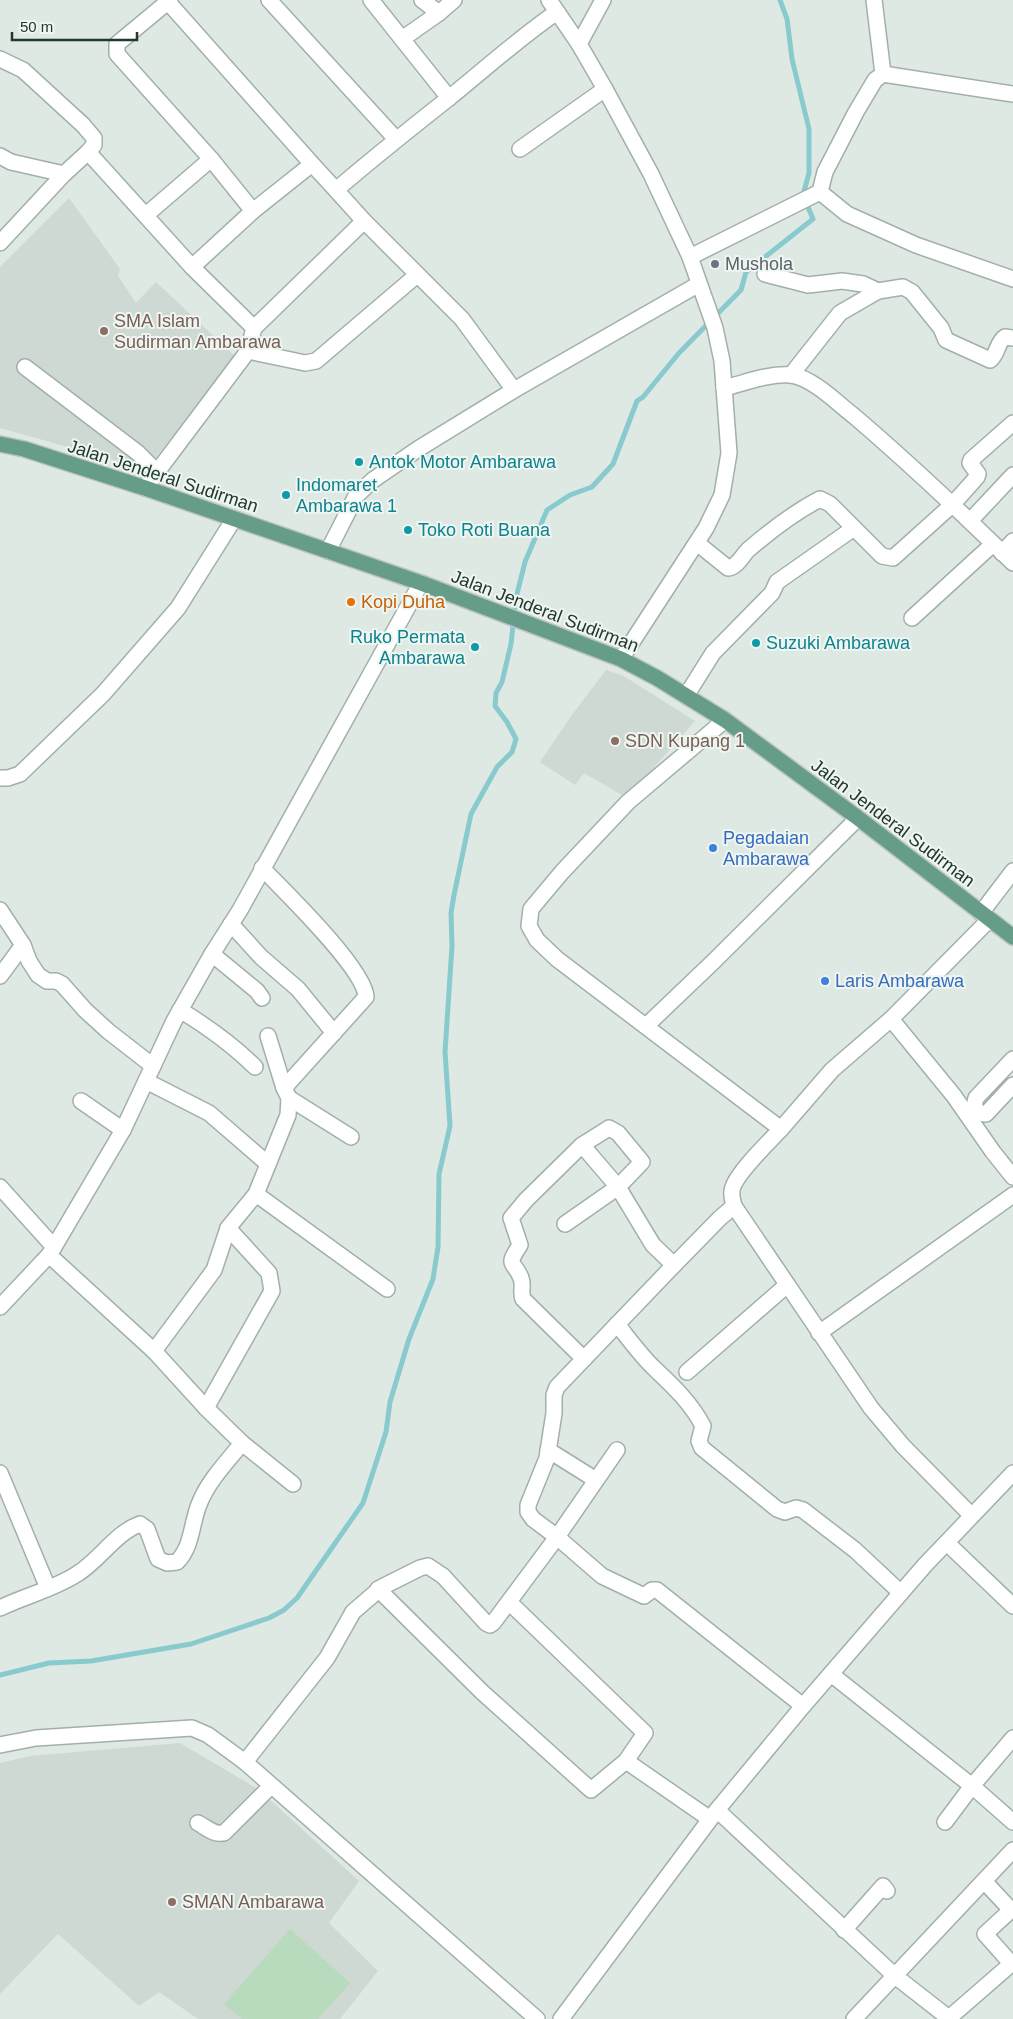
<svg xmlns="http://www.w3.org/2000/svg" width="1013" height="2019" font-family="Arial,sans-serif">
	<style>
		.built { fill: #cdd9d2 }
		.green { fill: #b8dabd }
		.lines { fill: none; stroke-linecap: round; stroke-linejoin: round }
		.stream { stroke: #88cacd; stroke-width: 5 }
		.minor-casing { stroke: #a2b0a9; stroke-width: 18 }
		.major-casing { stroke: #bcc3c1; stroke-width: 18 }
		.minor { stroke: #fff; stroke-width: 15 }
		.major { stroke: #659d88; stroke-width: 15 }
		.worship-dot { fill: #6b7280; stroke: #eff6f2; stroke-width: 2 }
		.education-dot { fill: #8d6e63; stroke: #eff6f2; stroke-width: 2 }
		.culture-dot { fill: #0f9aa8; stroke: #eff6f2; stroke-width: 2 }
		.food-dot { fill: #e8710a; stroke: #eff6f2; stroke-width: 2 }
		.shop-dot { fill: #3f7fe0; stroke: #eff6f2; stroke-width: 2 }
		.labels { text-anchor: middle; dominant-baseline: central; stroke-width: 4; stroke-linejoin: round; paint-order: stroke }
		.worship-label { font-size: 18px; fill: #5b616d; stroke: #eff6f2; text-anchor: start }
		.education-label { font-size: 18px; fill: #785e54; stroke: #eff6f2; text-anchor: start }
		.culture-label { font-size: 18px; fill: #0d838f; stroke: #eff6f2; text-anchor: start }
		.street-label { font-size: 18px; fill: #21382f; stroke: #eff6f2 }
		.food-label { font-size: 18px; fill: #c56008; stroke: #eff6f2; text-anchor: start }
		.shop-label { font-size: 18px; fill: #366cbe; stroke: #eff6f2; text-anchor: start }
	</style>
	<rect width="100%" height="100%" fill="#dfe9e3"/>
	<g class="built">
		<path d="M69,198L120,269L118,276L136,303L156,282L236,357L153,461L129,464L0,428V267Z"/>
		<path d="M606,670L622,675L695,721L627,798L584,773L575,785L540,762L574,712Z"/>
		<path d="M180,1743L258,1789L359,1881L329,1923L378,1971L340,2019H198L159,1992L139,2006L58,1934L0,1994V1763L30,1756Z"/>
	</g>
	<path class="green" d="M290,1929L350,1983L318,2019H242L224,2004Z"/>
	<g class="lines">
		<path class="stream" d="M0,1675L49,1663L91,1661L191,1644L269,1618L284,1610L297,1598L363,1503L386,1432L390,1402L409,1339L433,1279L438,1247L439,1174L450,1126L445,1052L452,946L451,913L454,895L471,814L497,767L512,752L516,739L507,722L495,706L496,693L502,682L511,644L516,598L525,562L547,510L570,495L592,487L613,464L637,401L643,397L679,353L741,290L746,272L813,219L803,195L809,173V129L792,59L787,19L780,0"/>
		<g class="minor-casing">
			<g id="minor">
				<path d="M170,0L117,44V54L211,159L253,211"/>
				<path d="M269,0L395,138"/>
				<path d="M371,0L402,39"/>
				<path d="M422,0L439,13"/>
				<path d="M549,0L579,44L605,89L651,174L690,257L715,328L722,361L729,453L722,495L706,528L621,659"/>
				<path d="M874,0L883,74"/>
				<path d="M168,2L312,164"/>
				<path d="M579,44L603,0"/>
				<path d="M0,59L23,70L83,125L94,138V145L88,152"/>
				<path d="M449,98L402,39L439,13L454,0"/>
				<path d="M520,149L605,89"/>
				<path d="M0,156L11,162L64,174"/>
				<path d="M820,192L825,172L856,112L875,80L883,74L1013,94"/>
				<path d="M820,192L847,214L916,245L1013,279"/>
				<path d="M146,215L211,159"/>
				<path d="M364,221L462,319L514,390"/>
				<path d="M0,243L64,174L88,152L192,267"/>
				<path d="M690,257L820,192"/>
				<path d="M765,274L808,285L842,281L863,284L878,291L903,287L912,292L941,328L946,340L990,360C998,354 997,342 1005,337L1013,338"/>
				<path d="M254,328L192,267L253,211L312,164L336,190"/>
				<path d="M248,351L305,363L316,361L417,275"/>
				<path d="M25,367L138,453L157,472"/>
				<path d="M791,375L840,313L878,291"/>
				<path d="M724,388C745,383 769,373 791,375C813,378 837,403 854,416C909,463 962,513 1013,563"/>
				<path d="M145,488L248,351L254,328L364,221L336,190C373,158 411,128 449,98C485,69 519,38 557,12"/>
				<path d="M970,521L1013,475"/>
				<path d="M697,543L728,568C737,567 742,556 748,550C770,531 795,512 820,499L830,504L854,528"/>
				<path d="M328,551L356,496L373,480L418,449L514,390L699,284"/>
				<path d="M1002,553L1013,541"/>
				<path d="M912,618L993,544"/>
				<path d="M686,696L713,653L772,593L777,582L854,528L882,556L893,558L952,505L977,477L978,474L970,463L971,460L1013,423"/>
				<path d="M725,720L628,802L562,872L531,909L529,926L537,940L557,959L781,1129L832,1070L891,1019L989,920"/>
				<path d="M0,778H8L20,774L103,694L178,608L234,519"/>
				<path d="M0,910L23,945L29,961L38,975L47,981H56L62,984L85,1010L108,1031L153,1066"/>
				<path d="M981,913L1013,871"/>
				<path d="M231,924L261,957L298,989L334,1033"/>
				<path d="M212,954L257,991L262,998"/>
				<path d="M0,976L23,945"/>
				<path d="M180,1010C208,1027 232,1044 255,1067"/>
				<path d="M891,1019L954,1096L993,1152L1013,1177"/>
				<path d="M646,1026L713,962L858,818"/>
				<path d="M268,1036L284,1088"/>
				<path d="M1013,1059L976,1098L974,1106L979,1113L986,1114L1013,1085"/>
				<path d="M146,1081L209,1113L268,1164"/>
				<path d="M289,1098L351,1137"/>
				<path d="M81,1101L123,1130"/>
				<path d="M781,1129C770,1141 733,1176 732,1191C731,1196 733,1201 734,1206L871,1408L903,1446L971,1515"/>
				<path d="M0,1187L54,1247"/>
				<path d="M256,1194L387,1289"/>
				<path d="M734,1206L720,1218L674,1265L557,1387L554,1395V1413L547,1458L528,1505V1512L533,1519L557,1537L602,1576L644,1596L652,1590H657L803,1706"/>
				<path d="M565,1224L618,1187L642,1162L618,1133L609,1128L582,1145"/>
				<path d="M49,1255L154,1351L206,1408L242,1443L293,1484"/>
				<path d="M0,1307L49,1255L54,1247L123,1130L174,1021L212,954L240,910L421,583"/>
				<path d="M617,1324C629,1339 641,1356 655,1369C674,1387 691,1403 703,1426L699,1441L702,1448L777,1509L785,1512L796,1508L803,1510L855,1550L901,1593"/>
				<path d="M819,1333L1013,1195"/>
				<path d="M154,1351L214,1270L228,1228L256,1194L288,1115L289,1098L284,1088L366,997C365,969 284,891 262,868"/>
				<path d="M584,1359L523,1299C520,1292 524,1286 521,1278C514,1260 505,1268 520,1245L511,1218L526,1200L582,1145L618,1187L653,1245L674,1265"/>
				<path d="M687,1372L787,1285"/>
				<path d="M206,1408L272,1291L269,1273L228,1228"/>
				<path d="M548,1450L596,1480"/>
				<path d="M0,1473L48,1588"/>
				<path d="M947,1543L1013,1606"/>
				<path d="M378,1589L482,1692L591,1790L626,1761L645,1733L509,1602"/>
				<path d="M0,1608C25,1596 54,1589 77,1574C100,1560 115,1533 140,1524L147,1529L158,1559L167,1563L177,1562C193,1546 191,1522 200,1502C209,1480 227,1462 242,1443"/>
				<path d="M831,1674L972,1786L1013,1822"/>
				<path d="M0,1745L36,1738L192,1728L208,1735L245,1762L537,2019"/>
				<path d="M626,1761L710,1819"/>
				<path d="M245,1762L327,1658L353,1612L382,1587L420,1568L428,1566L443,1576L486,1623L490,1625L493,1623L557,1537L617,1450"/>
				<path d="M717,1810L895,1976L950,2019"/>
				<path d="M945,1822L972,1786L1013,1738"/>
				<path d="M198,1823C207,1828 214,1835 224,1833L271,1786"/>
				<path d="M844,1930L883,1886L887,1891"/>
				<path d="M949,2018L1010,1965L1009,1961L985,1934L1011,1910L984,1881"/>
				<path d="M561,2019L717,1810L803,1706L925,1565L1013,1473"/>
				<path d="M854,2019L1013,1850"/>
			</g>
		</g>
		<g class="major-casing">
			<path id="major" d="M0,444L24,449L145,488L421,583L621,659L657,678L725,720L858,818L1013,937"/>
		</g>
		<use href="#minor" class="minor"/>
		<use href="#major" class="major"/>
	</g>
	<circle class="worship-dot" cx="715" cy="264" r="5"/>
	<g class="education-dot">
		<circle cx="104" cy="331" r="5"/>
		<circle cx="615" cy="741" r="5"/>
		<circle cx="172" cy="1902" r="5"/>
	</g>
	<g class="culture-dot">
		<circle cx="359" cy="462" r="5"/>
		<circle cx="286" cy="495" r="5"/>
		<circle cx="408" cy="530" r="5"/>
		<circle cx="756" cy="643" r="5"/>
		<circle cx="475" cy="647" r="5"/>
	</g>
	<circle class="food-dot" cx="351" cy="602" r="5"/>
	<g class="shop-dot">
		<circle cx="713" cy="848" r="5"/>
		<circle cx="825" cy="981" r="5"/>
	</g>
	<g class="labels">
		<g class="worship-label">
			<text x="725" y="264">Mushola</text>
		</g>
		<g class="education-label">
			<text x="114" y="321">SMA Islam<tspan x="114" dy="21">Sudirman Ambarawa</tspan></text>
			<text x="625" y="741">SDN Kupang 1</text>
			<text x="182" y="1902">SMAN Ambarawa</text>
		</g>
		<g class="culture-label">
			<text x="369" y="462">Antok Motor Ambarawa</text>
			<text x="296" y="485">Indomaret<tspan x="296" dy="21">Ambarawa 1</tspan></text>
			<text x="418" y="530">Toko Roti Buana</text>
			<text x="465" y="637" text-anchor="end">Ruko Permata<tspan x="465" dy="21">Ambarawa</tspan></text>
			<text x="766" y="643">Suzuki Ambarawa</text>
		</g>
		<g class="street-label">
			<text transform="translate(163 476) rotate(18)">Jalan Jenderal Sudirman</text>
			<text transform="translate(545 611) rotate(21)">Jalan Jenderal Sudirman</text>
			<text transform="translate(893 823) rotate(37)">Jalan Jenderal Sudirman</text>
		</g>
		<g class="food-label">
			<text x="361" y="602">Kopi Duha</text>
		</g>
		<g class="shop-label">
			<text x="723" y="838">Pegadaian<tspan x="723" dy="21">Ambarawa</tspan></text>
			<text x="835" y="981">Laris Ambarawa</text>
		</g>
	</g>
	<path d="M12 32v8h125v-8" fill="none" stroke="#21382f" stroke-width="2.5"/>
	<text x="20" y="32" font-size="15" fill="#21382f" stroke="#eff6f2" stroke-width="4" paint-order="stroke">50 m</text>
</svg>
